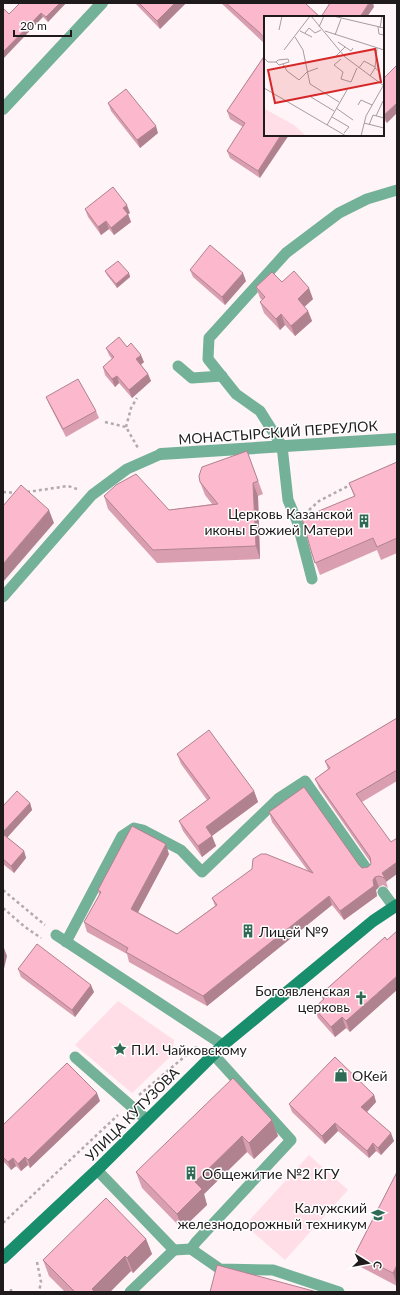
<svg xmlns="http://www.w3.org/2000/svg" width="400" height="1295" font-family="Lato,sans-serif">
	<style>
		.green { fill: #ffdee8 }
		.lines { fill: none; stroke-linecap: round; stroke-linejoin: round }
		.path { stroke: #b2aaac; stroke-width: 2.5; stroke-dasharray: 3 3; stroke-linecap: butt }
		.lane { stroke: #74b199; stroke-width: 11 }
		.street { stroke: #74b199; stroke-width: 12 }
		.secondary { stroke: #198e6c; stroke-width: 12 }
		.wall { fill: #d99fb1 }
		.shaded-wall { fill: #b08290 }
		.building { fill: #fcb9ce; stroke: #b08290 }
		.labels { text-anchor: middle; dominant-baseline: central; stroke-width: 3; stroke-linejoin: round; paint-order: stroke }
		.street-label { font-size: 14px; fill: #1f1b1c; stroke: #fff }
		.poi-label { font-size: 14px; fill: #1f1b1c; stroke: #fff; text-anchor: start }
		.inset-road { fill: none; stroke: #a59d9f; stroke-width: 1 }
		.view { fill: #d62828; fill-opacity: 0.15; stroke: #d62828; stroke-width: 2 }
		.inset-edge { fill: none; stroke: #1f1b1c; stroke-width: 2 }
	</style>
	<rect width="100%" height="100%" fill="#fff4f7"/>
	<g class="green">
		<path d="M118,1001L174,1040L172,1055L132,1093L75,1045Z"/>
		<path d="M309,1155L348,1190L285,1260L245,1225Z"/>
	</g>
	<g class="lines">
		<g class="path">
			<path d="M105,422L126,427L138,448"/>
			<path d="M126,427L131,408L137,398"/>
			<path d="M3,492L18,493"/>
			<path d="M27,492L68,486L77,489"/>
			<path d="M309,510L319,501L352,484"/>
			<path d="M3,890L45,925"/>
			<path d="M3,908L25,927L41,938"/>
			<path d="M139,1095L196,1047L194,1046"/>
			<path d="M3,1223L118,1115"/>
			<path d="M37,1262L41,1282L39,1292"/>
			<path d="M11,1292V1287"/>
		</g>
		<g class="lane">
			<path d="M178,366L192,378L222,376"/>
			<path d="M312,579L297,521L288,500L282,446L260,411L236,394L208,359L209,338L286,253L339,213L367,199L397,190"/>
			<path d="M3,597L92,495L127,469L161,454"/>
			<path d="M383,892L394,907"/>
			<path d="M56,935L223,1045"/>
			<path d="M66,942L122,836L134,828L143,830L181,850L202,872L279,798L305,781L368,871"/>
			<path d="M75,1057L147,1120"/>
			<path d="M97,1170L174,1250L130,1292"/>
			<path d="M191,1249L196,1242L291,1140L213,1054"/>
			<path d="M174,1250L191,1249L220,1269L273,1270L339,1292"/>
		</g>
		<g class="street">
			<path d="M3,109L102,3"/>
			<path d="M161,454L397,439"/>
		</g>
		<path class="secondary" d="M3,1258L97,1170L223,1045L373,921L397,905"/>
	</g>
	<g class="wall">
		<path d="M20,3H66L48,22L43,17L9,14Z"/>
		<path d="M135,3H186L160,29Z"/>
		<path d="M221,3H305L265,17V44Z"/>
		<path d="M265,55L260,178L230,158L227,151L243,127L230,119L227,111Z"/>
		<path d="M383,79L387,123L383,119Z"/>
		<path d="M108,103L158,133L140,148L111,111Z"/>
		<path d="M85,209L130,213L128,214L131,222L114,235L109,229L101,235L88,217Z"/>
		<path d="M190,270L246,281L225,305L193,277Z"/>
		<path d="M105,271L129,273L130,277L117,288L107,275Z"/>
		<path d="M282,282L313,299L304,307L308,311L312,321L295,336L285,325L280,330L264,313L260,302L262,300L260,298L256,287Z"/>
		<path d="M127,347L144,362L141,365L148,374L151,381L132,398L119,383L115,387L105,375L103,367L112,359L109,355L106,348Z"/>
		<path d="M46,397L96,411L99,418L66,437L49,404Z"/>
		<path d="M247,451L263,494L258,496L260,559L157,563L108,509L104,496L169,510L212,504L205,495L200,482Z"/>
		<path d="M397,462V553L381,560L377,550L320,575L312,554L354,496L349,483Z"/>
		<path d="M397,718V781L362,802L388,888L383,885L379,887L376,890L377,896L344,920L332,905L207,1006L129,962L127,954L87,932L84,922L99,895L98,890L169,854L138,912L177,934L215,906L212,898L308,871L272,822L269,812L362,868L368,867L371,864V863L319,788L315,779L328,769L325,761Z"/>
		<path d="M177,754L254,791L258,802L212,836L216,846L202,857L183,831L179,821L207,800L181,764Z"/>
		<path d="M30,803L32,810L7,837L24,851L26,858L14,873L3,864V806Z"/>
		<path d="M385,937L350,1032L346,1028L335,1037L318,1018L314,1008L323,1000L321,994Z"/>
		<path d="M18,969L94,992L75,1017L21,977Z"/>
		<path d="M374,1095L376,1102L367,1112L394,1141L381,1155L376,1151L369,1158L338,1131L325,1144L292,1112L289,1104Z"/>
		<path d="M100,1101L30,1168L28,1165L21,1171L16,1166L11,1170L3,1161V1125Z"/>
		<path d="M272,1120L278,1136L254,1159L247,1152L204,1194L207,1205L182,1229L142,1188L136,1172Z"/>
		<path d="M397,1172V1286L359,1266L355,1254Z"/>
		<path d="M146,1239L152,1254L133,1273L131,1271L110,1292H65L49,1276L43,1260Z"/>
	</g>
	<g class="shaded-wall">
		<path d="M60,3H66L48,22L46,17Z"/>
		<path d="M175,3H186L160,29L157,21Z"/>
		<path d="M369,3H373L374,7L367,17H360Z"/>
		<path d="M41,13L43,17L3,59V52Z"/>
		<path d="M397,103V113L387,123L384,115Z"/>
		<path d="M156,126L158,133L140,148L137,140Z"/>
		<path d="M281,135H289L260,178L258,171Z"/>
		<path d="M127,205L130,213L126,215L123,208Z"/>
		<path d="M128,214L131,222L114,235L111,228Z"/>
		<path d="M106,221L109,229L101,235L98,227Z"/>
		<path d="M129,273L130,277L117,288L116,284Z"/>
		<path d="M243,273L246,281L225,305L222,297Z"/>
		<path d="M309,288L313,299L301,310L298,299Z"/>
		<path d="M308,311L312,321L295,336L291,326Z"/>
		<path d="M281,314L285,325L280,330L276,319Z"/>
		<path d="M141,355L144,362L139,366L136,359Z"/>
		<path d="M148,374L151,381L132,398L129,390Z"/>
		<path d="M117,376L119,383L115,387L112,379Z"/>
		<path d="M253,483L258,496L260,559L256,546Z"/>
		<path d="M49,510L54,523L3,582V564Z"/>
		<path d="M254,791L258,802L209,838L206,827Z"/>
		<path d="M30,803L32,810L5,840L3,835V832Z"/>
		<path d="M212,836L216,846L202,857L198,846Z"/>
		<path d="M166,844L169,854L135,918L131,909Z"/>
		<path d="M24,851L26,858L14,873L11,866Z"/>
		<path d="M397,862V874L386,882L382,873Z"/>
		<path d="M375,877L379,887L376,890L377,896L344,920L340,911L373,880Z"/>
		<path d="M329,896L332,905L207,1006L203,996Z"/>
		<path d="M4,948L7,956L3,973V953Z"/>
		<path d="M397,976V990L350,1032L346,1021Z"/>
		<path d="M91,985L94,992L75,1017L72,1010Z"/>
		<path d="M342,1017L346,1028L335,1037L331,1027Z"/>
		<path d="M97,1093L100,1101L30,1168L28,1160Z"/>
		<path d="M374,1095L376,1102L364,1115L361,1107Z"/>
		<path d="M272,1120L278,1136L254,1159L249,1143Z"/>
		<path d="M335,1123L338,1131L325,1144L322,1136Z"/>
		<path d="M391,1133L394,1141L381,1155L378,1148Z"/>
		<path d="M242,1136L247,1152L204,1194L207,1205L182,1229L177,1214L195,1182Z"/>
		<path d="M373,1143L376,1151L369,1158L367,1151Z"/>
		<path d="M25,1157L28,1165L21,1171L18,1164Z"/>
		<path d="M13,1158L16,1166L11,1170L8,1162Z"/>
		<path d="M146,1239L152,1254L133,1273L127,1258Z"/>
		<path d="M125,1256L131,1271L110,1292H93L92,1289Z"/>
		<path d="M397,1265V1286L393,1273Z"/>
	</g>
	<g class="building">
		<path d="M20,3H60L46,17L41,13L3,52V8L9,14Z"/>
		<path d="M139,3H175L157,21Z"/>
		<path d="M226,3H305L320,17H265V39L260,33Z"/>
		<path d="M330,3H369L360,17H321Z"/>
		<path d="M265,55V135H281L258,171L227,151L245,123L227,111Z"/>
		<path d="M397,65V103L384,115L383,114V79Z"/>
		<path d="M126,89L156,126L137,140L108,103Z"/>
		<path d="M113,187L127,205L123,208L128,214L111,228L106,221L98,227L85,209Z"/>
		<path d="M210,245L243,273L222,297L190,270Z"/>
		<path d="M118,261L129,273L116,284L105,271Z"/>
		<path d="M294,271L309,288L298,299L308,311L291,326L281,314L276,319L260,302L265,297L256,287L272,272L282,282Z"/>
		<path d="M119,337L127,347L131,343L141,355L136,359L148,374L129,390L117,376L112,379L103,367L114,357L106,348Z"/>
		<path d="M78,379L96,411L63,429L46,397Z"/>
		<path d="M247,451L258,481L253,483L256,546L153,550L104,496L116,485L136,474L169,510L218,504L200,482L199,476L202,467Z"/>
		<path d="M397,462V538L377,547L373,538L315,563L312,554L302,518L355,496L349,483Z"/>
		<path d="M21,485L49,510L3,564V506Z"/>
		<path d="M397,718V770L356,794L391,842L397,838V862L382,873L385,878L379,876L375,877L373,880L374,886L340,911L329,896L203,996L126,952L128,948L84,922L101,892L98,890L132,826L166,844L131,909L177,934L217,905L212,898L252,869L253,859L261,854H266L313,873L269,812L304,787L359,865L362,868L368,867L371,864L370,857L315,779L330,768L325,761Z"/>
		<path d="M209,730L254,791L206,827L212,836L198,846L179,821L210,798L177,754Z"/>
		<path d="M17,791L30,803L3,832V806Z"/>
		<path d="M3,834L24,851L11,866L3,859Z"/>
		<path d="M397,931V976L346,1021L342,1017L331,1027L314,1008L324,999L321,994L385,937L387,940Z"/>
		<path d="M37,944L91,985L72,1010L18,969Z"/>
		<path d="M335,1057L374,1095L361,1107L391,1133L378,1148L373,1143L367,1151L335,1123L322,1136L289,1104Z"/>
		<path d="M67,1063L97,1093L28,1160L25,1157L18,1164L13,1158L8,1162L3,1157V1125Z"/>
		<path d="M233,1078L272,1120L249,1143L242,1136L195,1182L202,1189L177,1214L136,1172Z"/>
		<path d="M397,1172V1265L393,1273L355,1254Z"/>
		<path d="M106,1198L146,1239L127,1258L125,1256L92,1289L95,1292H75L43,1260Z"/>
		<path d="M217,1265L317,1292H210Z"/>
	</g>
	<defs>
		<g id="building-bare" transform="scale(1.08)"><path d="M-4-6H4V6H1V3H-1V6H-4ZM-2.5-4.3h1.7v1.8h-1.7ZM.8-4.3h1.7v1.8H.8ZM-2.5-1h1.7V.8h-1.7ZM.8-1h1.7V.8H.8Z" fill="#2e6a55" stroke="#fff" stroke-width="2.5" paint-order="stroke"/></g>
		<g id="church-bare" transform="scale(1.08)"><path d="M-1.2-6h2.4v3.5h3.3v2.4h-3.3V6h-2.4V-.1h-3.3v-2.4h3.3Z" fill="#2e6a55" stroke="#fff" stroke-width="2.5" paint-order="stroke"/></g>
		<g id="sight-bare" transform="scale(1.08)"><path d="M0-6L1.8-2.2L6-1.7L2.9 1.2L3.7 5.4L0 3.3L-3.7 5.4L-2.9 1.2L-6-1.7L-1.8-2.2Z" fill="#2e6a55" stroke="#fff" stroke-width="2.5" paint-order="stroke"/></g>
		<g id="shop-bare" transform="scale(1.08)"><path d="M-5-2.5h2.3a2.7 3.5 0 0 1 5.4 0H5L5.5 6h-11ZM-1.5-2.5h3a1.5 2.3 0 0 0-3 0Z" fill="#2e6a55" stroke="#fff" stroke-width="2.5" paint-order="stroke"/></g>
		<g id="university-bare" transform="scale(1.08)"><path d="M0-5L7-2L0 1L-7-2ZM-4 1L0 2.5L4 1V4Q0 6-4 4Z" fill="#2e6a55" stroke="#fff" stroke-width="2.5" paint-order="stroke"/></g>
	</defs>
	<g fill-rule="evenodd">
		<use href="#building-bare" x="364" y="521"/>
		<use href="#building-bare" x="248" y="931"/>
		<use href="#church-bare" x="361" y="998"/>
		<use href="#sight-bare" x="120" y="1049"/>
		<use href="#shop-bare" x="341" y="1075"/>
		<use href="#building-bare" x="191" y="1173"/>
		<use href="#university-bare" x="378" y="1215"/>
	</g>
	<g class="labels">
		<g class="street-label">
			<text transform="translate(278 432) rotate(-4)">МОНАСТЫРСКИЙ ПЕРЕУЛОК</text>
			<text transform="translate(132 1114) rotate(-45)">УЛИЦА КУТУЗОВА</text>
		</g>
		<g class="poi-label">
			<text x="353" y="513" text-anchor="end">Церковь Казанской<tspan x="353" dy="16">иконы Божией Матери</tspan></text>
			<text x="259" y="931">Лицей №9</text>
			<text x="350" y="990" text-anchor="end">Богоявленская<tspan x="350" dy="16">церковь</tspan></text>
			<text x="131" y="1049">П.И. Чайковскому</text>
			<text x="352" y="1075">ОКей</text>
			<text x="202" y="1173">Общежитие №2 КГУ</text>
			<text x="367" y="1207" text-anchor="end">Калужский<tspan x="367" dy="16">железнодорожный техникум</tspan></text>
		</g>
	</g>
	<g transform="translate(264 16)">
		<rect width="120" height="120" fill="#fff4f7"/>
		<path d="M1,93L30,109L42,120L0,119Z" fill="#ffdee8"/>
		<path class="inset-road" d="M47,0L81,41L120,70M69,0L120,12M55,11L60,0M114,11L115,18L120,19M116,12L118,0M15,14L18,0M36,15L48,21M61,15L120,34M41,17L45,12L51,17L57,14M71,19L77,3M31,21L39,34L46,68L75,86M74,26L87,35L89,32M20,34L46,0M72,40L81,31M0,42L4,46H12M77,43L70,49L79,56L77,63L87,66M14,44L24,43L25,46L15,49L12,46ZM19,48L23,55L35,64L43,56L54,52M95,52L100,45L111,51M111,52L113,32M106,60L111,52L116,56M87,66L93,52M0,72L82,120M47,81L70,95M94,89L97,84L108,89M72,92L89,104M112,100L119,85M68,101L85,111L80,117M100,107L120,112M63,109L83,74M105,109L109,99L120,102M97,120L102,100L119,70"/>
		<path class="view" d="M111,33L117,66L11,87L4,54Z"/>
		<rect width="120" height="120" class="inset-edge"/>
	</g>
	<rect width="400" height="1295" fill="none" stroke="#1f1b1c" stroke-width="8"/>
	<g transform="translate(368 1263) rotate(101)" stroke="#ffffff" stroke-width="3" paint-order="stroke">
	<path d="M0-3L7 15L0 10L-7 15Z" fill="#1f1b1c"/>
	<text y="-6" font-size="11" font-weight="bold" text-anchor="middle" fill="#1f1b1c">С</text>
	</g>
	<path d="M14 30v6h57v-6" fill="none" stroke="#1f1b1c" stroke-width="2"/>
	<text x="20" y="30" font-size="12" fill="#1f1b1c" stroke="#ffffff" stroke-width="3" paint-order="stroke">20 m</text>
</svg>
